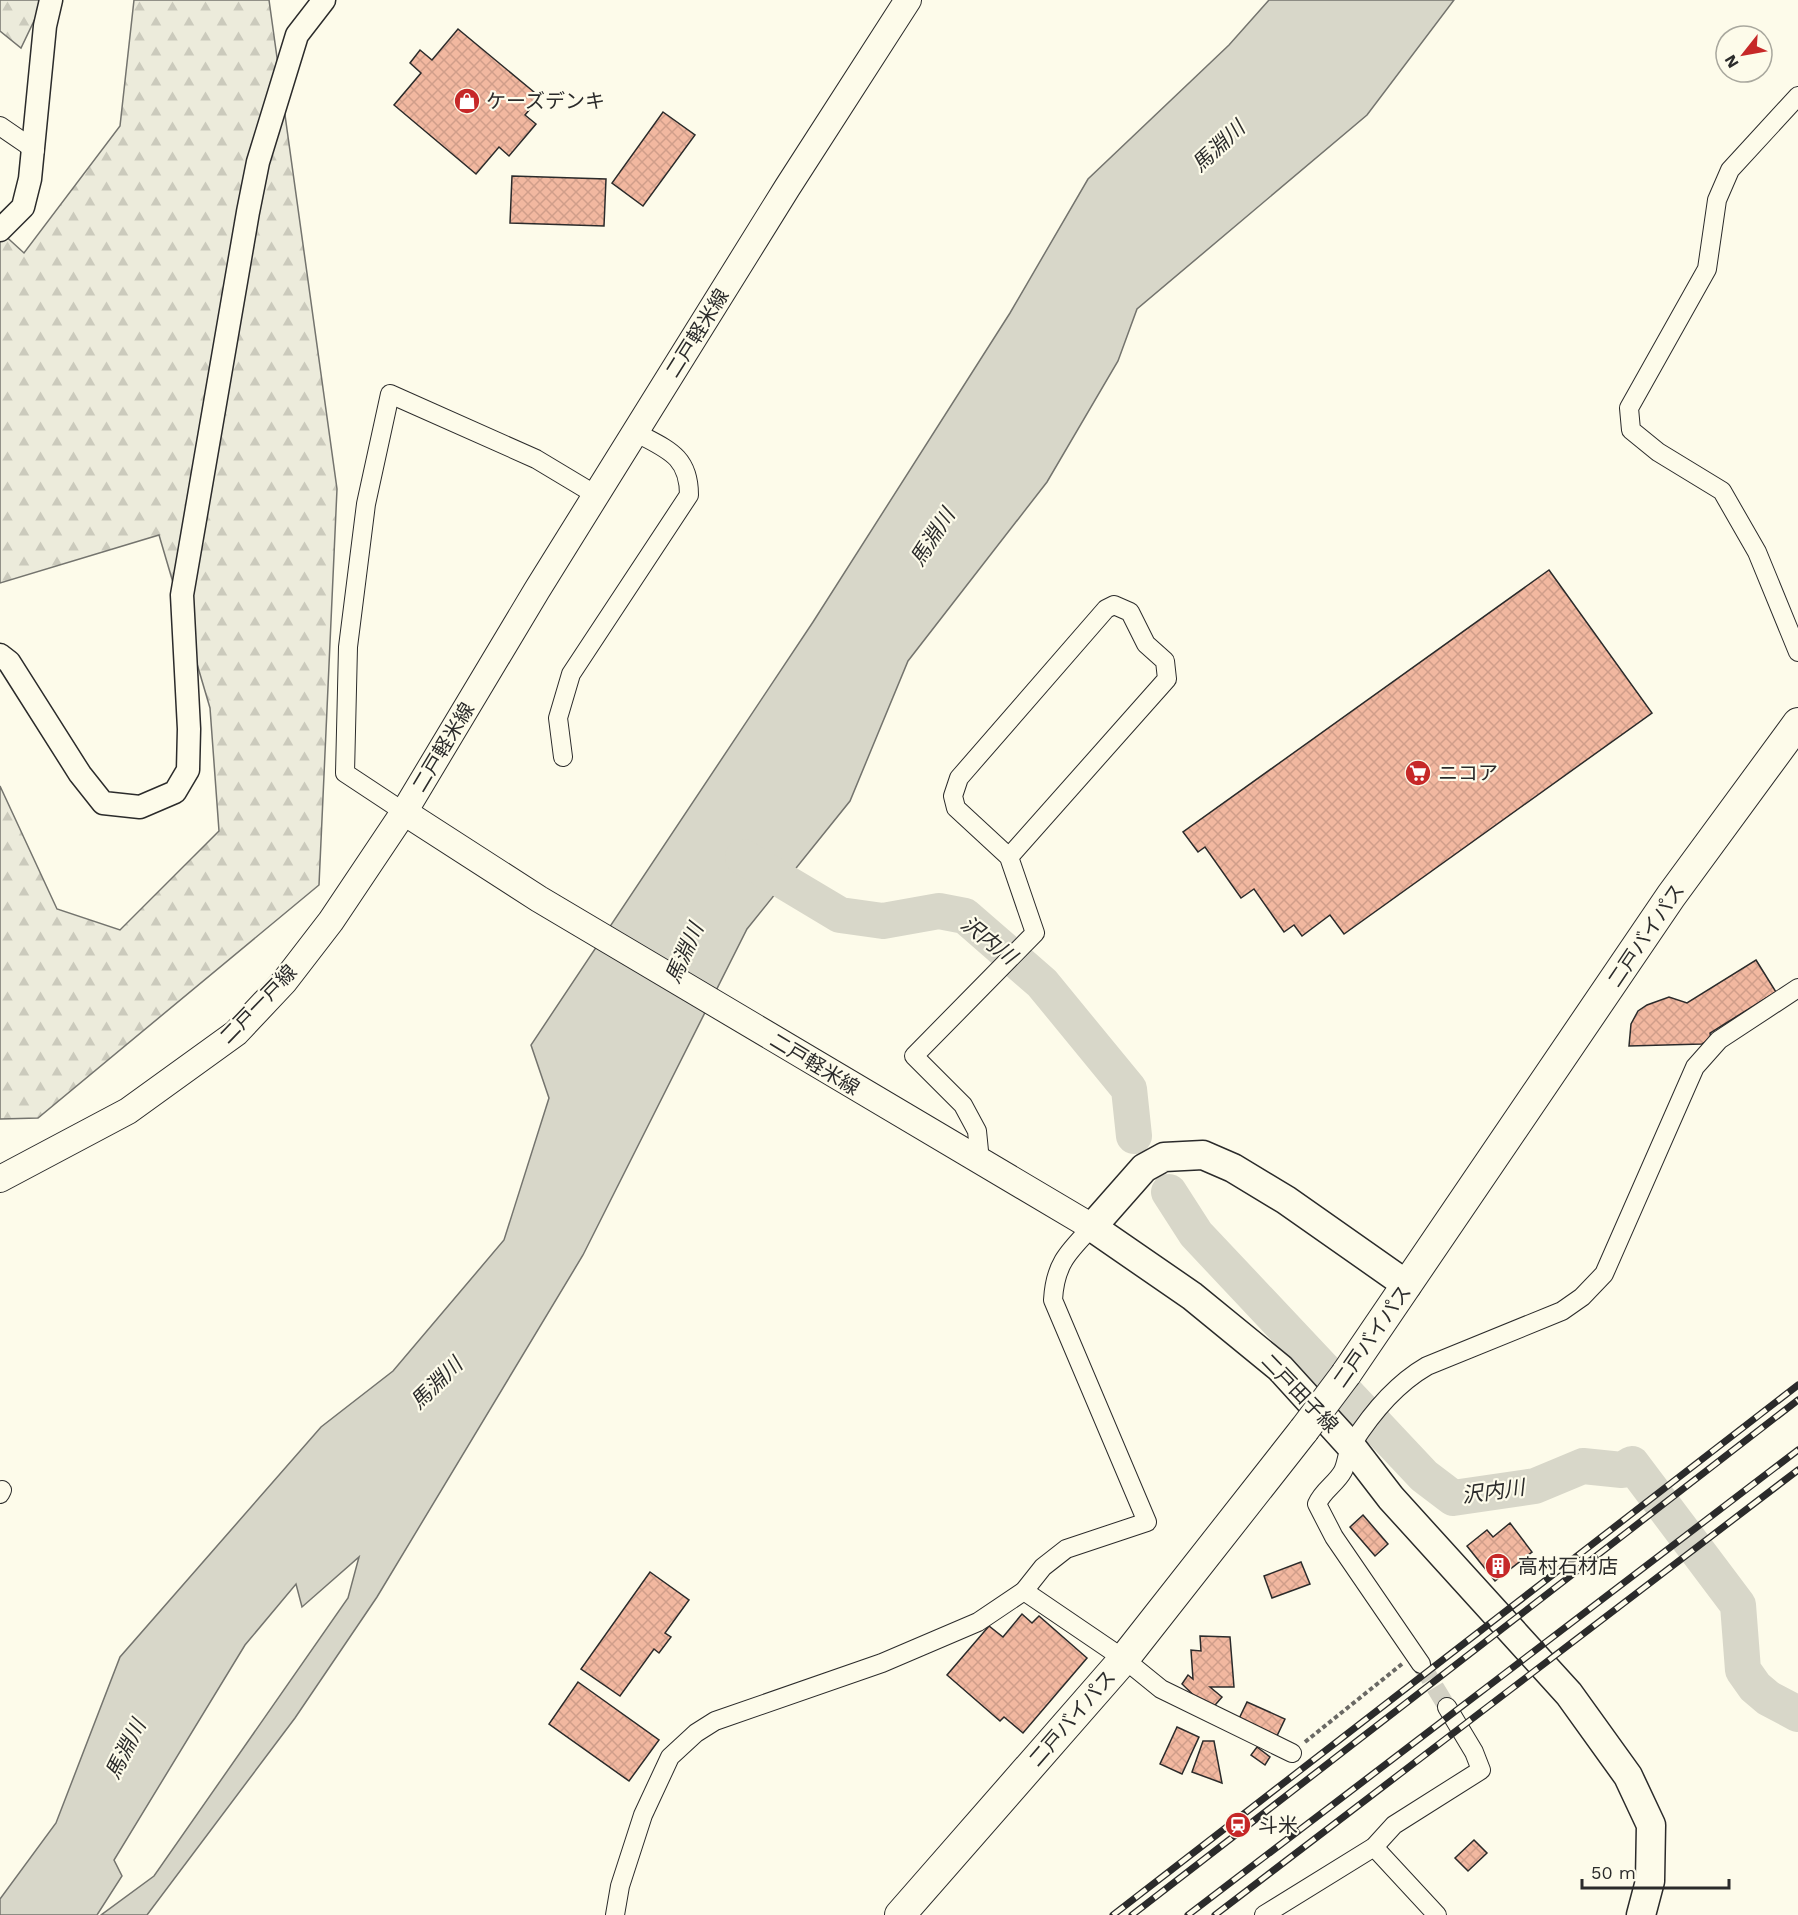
<svg xmlns="http://www.w3.org/2000/svg" width="1798" height="1915" font-family="'Work Sans','Noto Sans JP',sans-serif">
	<style>
		.forest { fill: url(#forest-firs); stroke: #74746e; stroke-width: 1.5 }
		.water { fill: #d8d7c9; stroke: #74746e; stroke-width: 1.5 }
		.lines { fill: none; stroke-linecap: round; stroke-linejoin: round }
		.river { stroke: #d8d7c9; stroke-width: 36 }
		.building { fill: url(#building-cross-hatch); stroke: #2b2b2b; stroke-width: 1.5 }
		.minor-tunnel { stroke: #d3d1c4; stroke-width: 18; stroke-dasharray: 18 9; stroke-linecap: butt }
		.minor-casing { stroke: #2b2b2b; stroke-width: 20 }
		.tertiary-casing { stroke: #2b2b2b; stroke-width: 25 }
		.secondary-casing { stroke: #2b2b2b; stroke-width: 28 }
		.primary-casing { stroke: #2b2b2b; stroke-width: 31 }
		.trunk-casing { stroke: #2b2b2b; stroke-width: 32 }
		.path { stroke: #6a6964; stroke-width: 4; stroke-dasharray: 4.5 3; stroke-linecap: butt }
		.minor { stroke: #fdfbea; stroke-width: 18 }
		.tertiary { stroke: #fdfbea; stroke-width: 22 }
		.secondary { stroke: #fdfbea; stroke-width: 26 }
		.primary { stroke: #fdfbea; stroke-width: 28 }
		.trunk { stroke: #fdfbea; stroke-width: 30 }
		.rail-casing { stroke: #2b2b2b; stroke-width: 7 }
		.rail { stroke: #fdfbea; stroke-width: 4.5; stroke-dasharray: 14; stroke-linecap: butt }
		.trunk-bridge-casing { stroke: #2b2b2b; stroke-width: 32; stroke-linecap: butt }
		.trunk-bridge { stroke: #fdfbea; stroke-width: 30 }
		.labels { text-anchor: middle; dominant-baseline: central; stroke-width: 4.5; stroke-linejoin: round; paint-order: stroke }
		.poi-label { font-size: 20px; fill: #2b2b2b; stroke: #fdfbea; text-anchor: start }
		.street-label { font-size: 20px; fill: #2b2b2b; stroke: #fdfbea }
		.water-label { font-size: 21px; font-style: italic; fill: #2b2b2b; stroke: #fdfbea }
	</style>
	<defs>
		<pattern id="forest-firs" width="22" height="20" patternUnits="userSpaceOnUse" patternTransform="scale(1.5)"><rect width="22" height="20" fill="#ecebdb"/><path d="M5 1l3.5 6h-7zM16 11l3.5 6h-7z" fill="#cbcabc"/></pattern>
		<pattern id="building-cross-hatch" width="8" height="8" patternUnits="userSpaceOnUse" patternTransform="scale(1.5)"><rect width="8" height="8" fill="#f2b8a0"/><path d="M0 0l8 8M0 8l8-8" fill="none" stroke="#d09e8a"/></pattern>
	</defs>
	<rect width="100%" height="100%" fill="#fdfbea"/>
	<g class="forest">
		<path d="M0,0H44L21,48L0,31Z"/>
		<path d="M134,0H269L337,489L319,885L38,1118L0,1119V786L57,909L120,930L219,831L210,708L159,535L0,583V231L24,253L120,126Z"/>
	</g>
	<path class="water" d="M1269,0H1454L1367,115L1137,309L1118,361L1047,482L908,661L850,801L747,929L583,1255L377,1597L295,1718L147,1915H101L154,1876L348,1598L359,1557L302,1607L296,1584L245,1645L114,1860L122,1876L97,1915H0V1899L56,1823L120,1657L321,1427L393,1371L504,1240L549,1098L531,1045L813,622L1010,313L1088,179L1229,45Z"/>
	<g class="lines">
		<g class="river">
			<path d="M743,857L840,915L883,921L939,911L965,916L1042,983L1129,1089L1134,1136"/>
			<path d="M1169,1192L1196,1234L1424,1476L1453,1498L1535,1486L1583,1466L1622,1470L1632,1464L1738,1605L1743,1670L1755,1687L1768,1698L1798,1714"/>
		</g>
	</g>
	<g class="building">
		<path d="M458,29L540,97L525,115L536,124L509,156L499,147L476,174L394,105L421,73L410,63L420,50L432,60Z"/>
		<path d="M663,112L695,135L643,206L612,183Z"/>
		<path d="M512,176L606,179L604,226L510,223Z"/>
		<path d="M1549,570L1652,713L1344,934L1330,915L1302,936L1294,925L1284,932L1254,889L1241,898L1205,847L1198,852L1183,832Z"/>
		<path d="M1756,960L1776,992L1710,1033L1711,1039L1702,1044L1629,1046L1631,1024L1638,1011L1647,1005L1669,997L1687,1003Z"/>
		<path d="M1363,1515L1388,1544L1375,1556L1350,1527Z"/>
		<path d="M1510,1523L1532,1552L1495,1581L1467,1546L1487,1530L1493,1537Z"/>
		<path d="M1301,1562L1310,1584L1272,1598L1264,1576Z"/>
		<path d="M650,1572L689,1600L665,1633L671,1637L659,1653L654,1649L620,1696L581,1669Z"/>
		<path d="M1022,1614L1032,1623L1039,1616L1087,1658L1023,1733L1004,1717L1000,1721L947,1675L989,1626L1003,1637Z"/>
		<path d="M1200,1636L1230,1637L1234,1687H1210L1222,1697L1210,1711L1182,1684L1188,1675L1193,1679L1191,1650L1201,1651Z"/>
		<path d="M578,1682L659,1740L629,1781L549,1724Z"/>
		<path d="M1247,1702L1285,1719L1275,1740L1237,1723Z"/>
		<path d="M1177,1727L1199,1737L1182,1774L1160,1764Z"/>
		<path d="M1203,1741H1214L1222,1783L1192,1772Z"/>
		<path d="M1257,1747L1270,1757L1265,1765L1251,1755Z"/>
		<path d="M1474,1840L1487,1853L1468,1871L1455,1858Z"/>
	</g>
	<g class="lines">
		<path class="minor-tunnel" d="M1421,1664L1447,1707"/>
		<g class="minor-casing">
			<g id="minor">
				<path d="M1798,96L1730,170L1717,200L1707,269L1629,408L1631,430L1658,452L1722,491L1757,552L1798,652"/>
				<path d="M0,126L35,150"/>
				<path d="M563,757L558,718L571,674L689,495C689,455 666,449 635,432"/>
				<path d="M404,812L345,773L348,647L366,504L390,394L536,459L596,495"/>
				<path d="M980,1161L977,1131L963,1105L914,1056L1035,933L1009,857L1167,679L1165,661L1146,644L1130,612L1114,605L1106,609L959,778L953,796L956,808L1009,857"/>
				<path d="M0,1494L2,1490"/>
				<path d="M1024,1591L1124,1659L1161,1689L1292,1753"/>
				<path d="M1421,1664L1334,1537L1317,1504C1323,1490 1336,1484 1343,1471C1347,1463 1347,1452 1352,1444C1371,1414 1396,1384 1427,1366L1562,1311L1582,1297L1604,1274L1695,1067L1719,1040L1798,988"/>
				<path d="M1374,1847L1437,1915"/>
				<path d="M615,1915L620,1886L643,1815L670,1757L696,1733L715,1721L882,1663L978,1622L1024,1591L1043,1567L1066,1549L1147,1522L1053,1300C1055,1264 1068,1252 1092,1227"/>
				<path d="M1264,1915L1374,1847L1394,1825L1481,1770L1474,1752L1447,1707"/>
			</g>
		</g>
		<g class="tertiary-casing">
			<g id="tertiary">
				<path d="M0,230L23,207L30,179L45,26L51,0"/>
				<path d="M0,655L9,662L80,774L103,803L140,807L175,792L188,770L189,729L182,595L248,212L258,162L297,35L324,0"/>
			</g>
		</g>
		<g class="secondary-casing">
			<g id="secondary">
				<path d="M404,812L539,899L1092,1227"/>
				<path d="M0,1179L128,1111L236,1033L284,982L331,921L404,812L537,590L787,188L908,0"/>
			</g>
		</g>
		<g class="primary-casing">
			<path id="primary" d="M1407,1285L1286,1200L1233,1168L1203,1155L1164,1157L1144,1168L1092,1227L1192,1296L1280,1368L1351,1446L1391,1498L1569,1694L1628,1776L1651,1825L1650,1881L1641,1915"/>
		</g>
		<g class="trunk-casing">
			<g id="trunk">
				<path d="M1346,1374L1671,896L1798,723"/>
				<path d="M900,1915L1124,1659L1304,1430"/>
			</g>
		</g>
		<path class="path" d="M1305,1742L1402,1664"/>
		<use href="#minor" class="minor"/>
		<use href="#tertiary" class="tertiary"/>
		<use href="#secondary" class="secondary"/>
		<use href="#primary" class="primary"/>
		<use href="#trunk" class="trunk"/>
		<g class="rail-casing">
			<g id="rail">
				<path d="M1113,1915L1798,1385"/>
				<path d="M1132,1915L1798,1400"/>
				<path d="M1188,1915L1798,1450"/>
				<path d="M1215,1915L1798,1470"/>
			</g>
		</g>
		<use href="#rail" class="rail"/>
		<g class="trunk-bridge-casing">
			<path id="trunk-bridge" d="M1304,1430L1346,1374"/>
		</g>
		<use href="#trunk-bridge" class="trunk-bridge"/>
	</g>
	<defs>
		<g id="shop-disc" transform="scale(1.35)"><circle r="9.5" fill="#c62828" stroke="#fdfbea"/><path d="M-5-2.5h2.3a2.7 3.5 0 0 1 5.4 0H5L5.5 6h-11ZM-1.5-2.5h3a1.5 2.3 0 0 0-3 0Z" fill="#fff"/></g>
		<g id="supermarket-disc" transform="scale(1.35)"><circle r="9.5" fill="#c62828" stroke="#fdfbea"/><path d="M-6-5.5h2.5l.6 2H6L4.5 2H-2.5L-4.4-4H-6ZM-1.5 3.2a1.3 1.3 0 1 0 .1 0ZM3 3.2a1.3 1.3 0 1 0 .1 0Z" fill="#fff"/></g>
		<g id="building-disc" transform="scale(1.35)"><circle r="9.5" fill="#c62828" stroke="#fdfbea"/><path d="M-4-6H4V6H1V3H-1V6H-4ZM-2.5-4.3h1.7v1.8h-1.7ZM.8-4.3h1.7v1.8H.8ZM-2.5-1h1.7V.8h-1.7ZM.8-1h1.7V.8H.8Z" fill="#fff"/></g>
		<g id="station-disc" transform="scale(1.35)"><circle r="9.5" fill="#c62828" stroke="#fdfbea"/><path d="M-3-6H3Q5-6 5-4V2Q5 4 3 4L4.5 6H3L1.5 4h-3L-3 6H-4.5L-3 4Q-5 4-5 2V-4Q-5-6-3-6ZM-3.5-4v3h7v-3ZM-3.5 1v1.5H-2V1ZM2 1v1.5H3.5V1Z" fill="#fff"/></g>
	</defs>
	<g fill-rule="evenodd">
		<use href="#shop-disc" x="467" y="101"/>
		<use href="#supermarket-disc" x="1418" y="773"/>
		<use href="#building-disc" x="1498" y="1566"/>
		<use href="#station-disc" x="1238" y="1825"/>
	</g>
	<g class="labels">
		<g class="poi-label">
			<text x="486" y="101">ケーズデンキ</text>
			<text x="1438" y="773">ニコア</text>
			<text x="1518" y="1566">高村石材店</text>
			<text x="1258" y="1825">斗米</text>
		</g>
		<g class="street-label">
			<text transform="translate(697 333) rotate(-58)">二戸軽米線</text>
			<text transform="translate(443 747) rotate(-59)">二戸軽米線</text>
			<text transform="translate(1646 935) rotate(-56)">二戸バイパス</text>
			<text transform="translate(258 1004) rotate(-46)">二戸一戸線</text>
			<text transform="translate(815 1064) rotate(31)">二戸軽米線</text>
			<text transform="translate(1372 1336) rotate(-55)">二戸バイパス</text>
			<text transform="translate(1300 1393) rotate(46)">二戸田子線</text>
			<text transform="translate(1072 1718) rotate(-49)">二戸バイパス</text>
		</g>
		<g class="water-label">
			<text transform="translate(1218 146) rotate(-43)">馬淵川</text>
			<text transform="translate(932 537) rotate(-57)">馬淵川</text>
			<text transform="translate(989 940) rotate(38)">沢内川</text>
			<text transform="translate(684 953) rotate(-66)">馬淵川</text>
			<text transform="translate(436 1383) rotate(-45)">馬淵川</text>
			<text transform="translate(1493 1491) rotate(-8)">沢内川</text>
			<text transform="translate(125 1749) rotate(-63)">馬淵川</text>
		</g>
	</g>
	<g transform="translate(1744 54) rotate(239)"><circle r="28" fill="#fdfbea" stroke="#a9a89e" stroke-width="1.5"/>
	<path d="M0-4.5L10 22L0 15L-10 22Z" fill="#c62828"/>
	<text y="-9" font-size="16" font-weight="bold" text-anchor="middle" fill="#2b2b2b">N</text>
	</g>
	<path d="M1582 1879v9h147v-9" fill="none" stroke="#2b2b2b" stroke-width="3"/>
	<text x="1591" y="1879" font-size="18" fill="#2b2b2b" stroke="#fdfbea" stroke-width="4.5" paint-order="stroke">50 m</text>
</svg>
